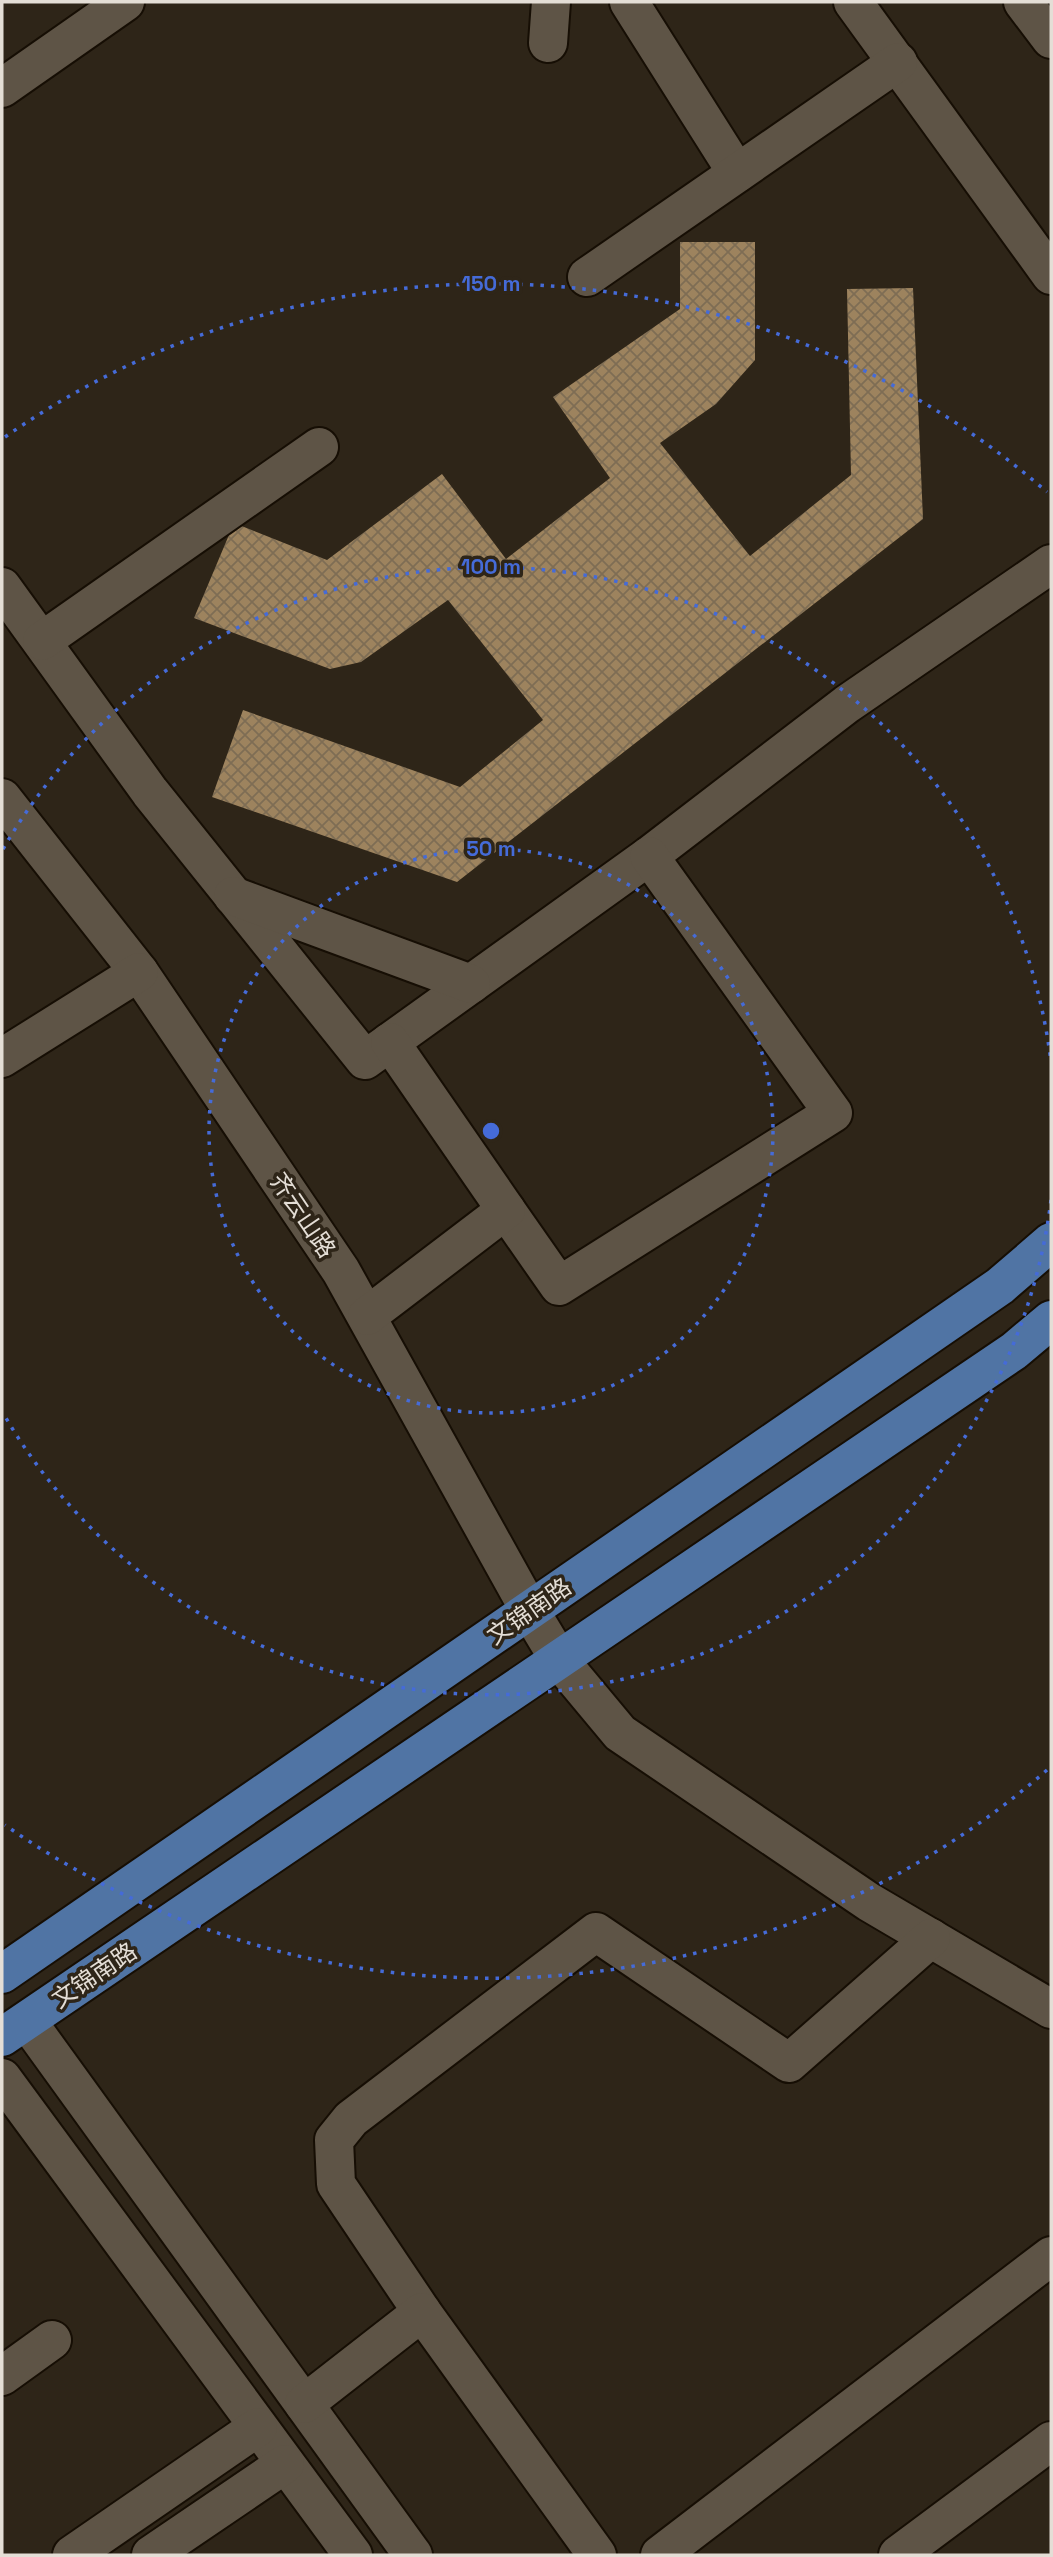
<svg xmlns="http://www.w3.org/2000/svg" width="1053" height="2557" font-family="'Space Grotesk','Noto Sans SC',sans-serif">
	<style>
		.building { fill: url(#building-cross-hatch) }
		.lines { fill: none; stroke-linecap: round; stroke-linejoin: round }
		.minor-casing { stroke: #160e04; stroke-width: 42 }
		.major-casing { stroke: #160e04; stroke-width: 42 }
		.minor { stroke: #5e5446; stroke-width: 38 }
		.major { stroke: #5074a4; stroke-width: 38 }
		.ring { fill: none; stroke: #456bd8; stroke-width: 3.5; stroke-dasharray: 3.5 7 }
		.labels { text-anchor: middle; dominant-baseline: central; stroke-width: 7; stroke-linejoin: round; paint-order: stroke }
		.street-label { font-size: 24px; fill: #e4ded6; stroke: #2e2518 }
		.centre { fill: #456bd8; stroke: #2e2518; stroke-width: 3.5 }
		.ring-label { font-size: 21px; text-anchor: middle; font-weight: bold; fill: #456bd8; stroke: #2e2518; stroke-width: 7; stroke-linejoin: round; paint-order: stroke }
	</style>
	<defs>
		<pattern id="building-cross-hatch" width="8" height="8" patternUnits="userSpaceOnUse" patternTransform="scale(1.75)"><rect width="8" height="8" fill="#9d835e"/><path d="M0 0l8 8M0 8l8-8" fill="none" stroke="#7e6d54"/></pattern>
	</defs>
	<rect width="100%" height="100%" fill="#2e2518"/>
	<path class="building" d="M680,242H755V360L716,404L660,443L750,556L851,475L847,289L913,288L923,519L457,882L212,797L243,710L460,787L543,720L448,600L361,662L330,669L194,618L234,523L327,560L442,474L506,559L610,478L553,397L680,309Z"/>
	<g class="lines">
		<g class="minor-casing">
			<g id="minor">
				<path d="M629,2L737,173"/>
				<path d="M853,2L1051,275"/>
				<path d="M1023,2L1051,39"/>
				<path d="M548,43L551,2"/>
				<path d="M2,88L125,2"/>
				<path d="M587,277L898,62"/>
				<path d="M2,587L150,792L365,1060L649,856L847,704L1051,564"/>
				<path d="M42,641L319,447"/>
				<path d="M2,798L139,972L341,1271L530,1611L560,1661L620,1733L869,1902L1051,2009"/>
				<path d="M233,896L471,984"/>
				<path d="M2,1058L139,972"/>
				<path d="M506,1210L559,1286L833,1113L649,856"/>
				<path d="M367,1316L506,1210L390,1042"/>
				<path d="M27,2021L413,2555"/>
				<path d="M2,2078L353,2555"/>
				<path d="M422,2312L336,2184L334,2140L351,2119L596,1932L789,2063L931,1938"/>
				<path d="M2,2376L52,2340"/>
				<path d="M304,2404L422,2312L597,2555"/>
				<path d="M72,2555L258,2427"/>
				<path d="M151,2555L285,2464"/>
				<path d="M660,2555L1051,2256"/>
				<path d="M898,2555L1051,2441"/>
			</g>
		</g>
		<g class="major-casing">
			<g id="major">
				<path d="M2,1974L1000,1286L1051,1242"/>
				<path d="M2,2037L1014,1351L1051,1320"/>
			</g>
		</g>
		<use href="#minor" class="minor"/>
		<use href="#major" class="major"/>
	</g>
	<g class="ring">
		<circle cx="491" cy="1131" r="282"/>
		<path d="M1051 1200A564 564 0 0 1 3 1413M3 849A564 564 0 0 1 1051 1062"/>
		<path d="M1047 1770A847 847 0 0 1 5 1825M5 437A847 847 0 0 1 1047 492"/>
	</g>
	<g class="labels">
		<g class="street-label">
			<text transform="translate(303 1215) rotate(56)">齐云山路</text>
			<text transform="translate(529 1611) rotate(-35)">文锦南路</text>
			<text transform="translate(94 1975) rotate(-34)">文锦南路</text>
		</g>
	</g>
	<circle cx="491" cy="1131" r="10" class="centre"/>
	<g class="ring-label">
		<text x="491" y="291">150 m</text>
		<text x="491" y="574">100 m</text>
		<text x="491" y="856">50 m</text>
	</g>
	<rect width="1053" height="2557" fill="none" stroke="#e4ded6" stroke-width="7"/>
</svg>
